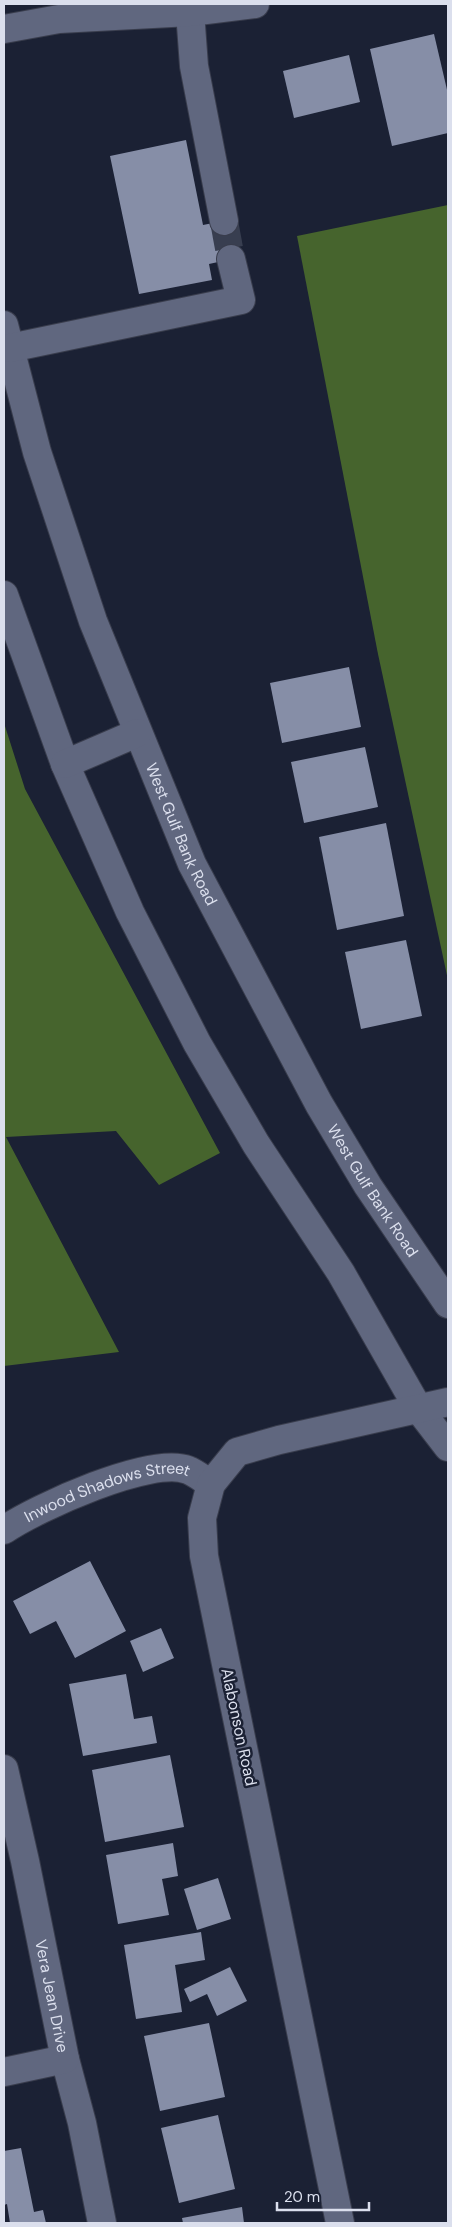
<svg xmlns="http://www.w3.org/2000/svg" width="452" height="2227" font-family="'DM Sans',sans-serif">
	<style>
		.forest { fill: #46642d }
		.building { fill: #868ea7 }
		.lines { fill: none; stroke-linecap: round; stroke-linejoin: round }
		.minor-tunnel { stroke: #383e50; stroke-width: 28; stroke-dasharray: 28 14; stroke-linecap: butt }
		.minor-casing { stroke: #393d4d; stroke-width: 30 }
		.minor { stroke: #60677f; stroke-width: 28 }
		.labels { text-anchor: middle; dominant-baseline: central; stroke-width: 5; stroke-linejoin: round; paint-order: stroke }
		.street-label { font-size: 16px; fill: #dbdfed; stroke: #1b2134 }
	</style>
	<rect width="100%" height="100%" fill="#1b2134"/>
	<g class="forest">
		<path d="M448,205V980L378,654L297,236Z"/>
		<path d="M4,723L25,789L220,1153L159,1185L116,1131L6,1137L119,1352L4,1366Z"/>
	</g>
	<g class="building">
		<path d="M434,34L448,94V133L392,146L370,49Z"/>
		<path d="M349,55L360,102L294,118L283,71Z"/>
		<path d="M186,140L203,225L233,219L241,257L209,264L212,280L139,294L110,156Z"/>
		<path d="M349,667L361,727L282,743L270,683Z"/>
		<path d="M365,747L378,807L304,823L291,762Z"/>
		<path d="M386,823L404,916L337,930L319,837Z"/>
		<path d="M406,940L422,1016L361,1029L345,952Z"/>
		<path d="M90,1561L126,1631L75,1658L56,1621L30,1634L13,1601Z"/>
		<path d="M161,1628L174,1658L143,1672L130,1641Z"/>
		<path d="M126,1674L134,1719L152,1716L157,1743L83,1756L69,1684Z"/>
		<path d="M170,1755L184,1827L105,1842L92,1770Z"/>
		<path d="M173,1843L178,1876L162,1879L169,1915L118,1924L106,1855Z"/>
		<path d="M218,1878L231,1919L197,1930L184,1889Z"/>
		<path d="M201,1932L205,1960L175,1965L182,2012L136,2019L124,1945Z"/>
		<path d="M230,1967L247,2001L217,2016L207,1994L190,2002L184,1989Z"/>
		<path d="M209,2023L225,2097L160,2111L144,2036Z"/>
		<path d="M218,2115L235,2189L179,2203L161,2128Z"/>
		<path d="M21,2148L34,2212L43,2210L46,2223H10L7,2204L4,2205V2151Z"/>
		<path d="M242,2207L244,2223H183L182,2218Z"/>
	</g>
	<g class="lines">
		<path class="minor-tunnel" d="M224,221L231,259"/>
		<g class="minor-casing">
			<g id="minor">
				<path d="M190,12L194,66L224,221"/>
				<path d="M4,29L59,19L190,12L255,4"/>
				<path id="s1" d="M4,325L37,452L93,621L192,864L319,1104L368,1186L448,1304"/>
				<path d="M10,348L241,300L231,259"/>
				<path d="M4,595L65,764L130,912L197,1043L256,1144L341,1273L418,1408L448,1447"/>
				<path d="M65,764L137,733"/>
				<path id="s2" d="M4,1530C36,1508 152,1455 188,1470C196,1473 204,1480 211,1484"/>
				<path id="s3" d="M4,1769L25,1861L65,2059L82,2123L102,2223"/>
				<path d="M4,2072L65,2059"/>
				<path d="M340,2223L204,1556L202,1518L211,1484L237,1452L279,1440L448,1402"/>
			</g>
		</g>
		<use href="#minor" class="minor"/>
	</g>
	<g class="labels">
		<g class="street-label">
			<text stroke="none"><textPath href="#s1" startOffset="540">West Gulf Bank Road</textPath></text>
			<text stroke="none"><textPath href="#s1" startOffset="945">West Gulf Bank Road</textPath></text>
			<text stroke="none"><textPath href="#s2" startOffset="112">Inwood Shadows Street</textPath></text>
			<text transform="translate(239 1727) rotate(78)">Alabonson Road</text>
			<text stroke="none"><textPath href="#s3" startOffset="232">Vera Jean Drive</textPath></text>
		</g>
	</g>
	<rect width="452" height="2227" fill="none" stroke="#dbdfed" stroke-width="10"/>
	<path d="M277 2202v8h92v-8" fill="none" stroke="#dbdfed" stroke-width="2.5"/>
	<text x="284" y="2202" font-size="15" fill="#dbdfed" stroke="#1b2134" stroke-width="4" paint-order="stroke">20 m</text>
</svg>
